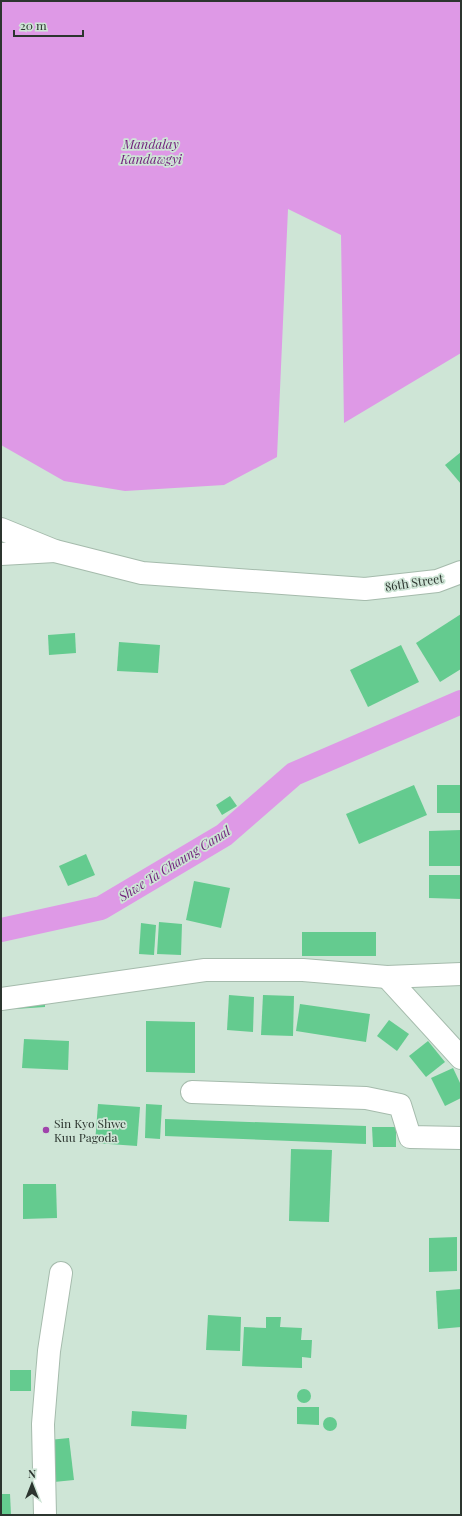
<svg xmlns="http://www.w3.org/2000/svg" width="462" height="1516" font-family="'Playfair Display',serif">
	<style>
		.water { fill: #de99e6 }
		.lines { fill: none; stroke-linecap: round; stroke-linejoin: round }
		.canal { stroke: #de99e6; stroke-width: 24 }
		.building { fill: #64cb8f }
		.minor-casing { stroke: #a5bbac; stroke-width: 24 }
		.secondary-casing { stroke: #a5bbac; stroke-width: 24 }
		.minor { stroke: #fff; stroke-width: 22 }
		.secondary { stroke: #fff; stroke-width: 22 }
		.poi-dot { fill: #a043ac; stroke: #cee5d6; stroke-width: 1.5 }
		.labels { text-anchor: middle; dominant-baseline: central; stroke-width: 3.5; stroke-linejoin: round; paint-order: stroke }
		.street-label { font-size: 12px; fill: #2c352f; stroke: #cee5d6 }
		.poi-label { font-size: 12px; fill: #2c352f; stroke: #cee5d6; text-anchor: start }
		.water-label { font-size: 13px; font-style: italic; fill: #6f1e7a; stroke: #cee5d6 }
	</style>
	<rect width="100%" height="100%" fill="#cee5d6"/>
	<path class="water" d="M1,1H461V353L344,423L341,235L288,209L277,457L224,485L125,491L64,481L1,445Z"/>
	<g class="lines">
		<path class="canal" d="M1,930L101,908L224,835L294,774L461,702"/>
	</g>
	<g class="building">
		<path d="M461,452V484L445,465Z"/>
		<path d="M461,614V669L440,682L416,643Z"/>
		<path d="M75,633L76,653L49,655L48,635Z"/>
		<path d="M119,642L160,645L158,673L117,671Z"/>
		<path d="M401,645L419,682L368,707L350,670Z"/>
		<path d="M414,785L427,815L359,844L346,814Z"/>
		<rect x="437" y="785" width="24" height="28"/>
		<path d="M230,796L237,806L222,815L216,805Z"/>
		<path d="M461,830V866H429V831Z"/>
		<path d="M86,854L95,875L68,886L59,866Z"/>
		<path d="M429,875H461V899L429,898Z"/>
		<path d="M194,881L230,888L221,928L186,920Z"/>
		<path d="M159,922L182,924L181,955L157,954Z"/>
		<path d="M141,923L156,925L154,955L139,954Z"/>
		<rect x="302" y="932" width="74" height="24"/>
		<path d="M229,995L254,997L253,1032L227,1030Z"/>
		<path d="M263,995L294,996L293,1036L261,1035Z"/>
		<path d="M45,997V1007L15,1009V998Z"/>
		<path d="M300,1004L370,1014L366,1042L296,1031Z"/>
		<path d="M389,1020L409,1034L397,1051L377,1036Z"/>
		<path d="M146,1021L195,1022V1073L146,1072Z"/>
		<path d="M24,1039L69,1041L68,1070L22,1068Z"/>
		<path d="M428,1041L445,1062L426,1077L409,1056Z"/>
		<path d="M453,1068L461,1085V1098L445,1106L431,1078Z"/>
		<path d="M98,1104L140,1107L137,1146L95,1143Z"/>
		<path d="M146,1104L162,1105L160,1139L145,1138Z"/>
		<path d="M165,1119L366,1126V1144L165,1136Z"/>
		<path d="M372,1127H396V1147H373Z"/>
		<path d="M291,1149L332,1150L329,1222L289,1221Z"/>
		<path d="M23,1184H56L57,1218L23,1219Z"/>
		<path d="M457,1237V1271L429,1272V1238Z"/>
		<path d="M461,1289V1327L438,1329L436,1291Z"/>
		<path d="M208,1315L241,1317L240,1351L206,1350Z"/>
		<path d="M266,1317H281L280,1327L302,1328L301,1340H312L311,1358L302,1357V1368L242,1366L244,1327L266,1328Z"/>
		<rect x="10" y="1370" width="21" height="21"/>
		<circle cx="304" cy="1396" r="7"/>
		<path d="M297,1407H319V1425L297,1424Z"/>
		<path d="M132,1411L187,1415L186,1429L131,1426Z"/>
		<circle cx="330" cy="1424" r="7"/>
		<path d="M69,1438L74,1480L54,1482L49,1440Z"/>
		<path d="M1,1494H10L11,1515H1Z"/>
	</g>
	<g class="lines">
		<g class="minor-casing">
			<g id="minor">
				<path d="M1,554L55,551"/>
				<path d="M387,977L461,1058"/>
				<path d="M1,999L205,970H303L387,977L461,974"/>
				<path d="M192,1092L366,1098L400,1105L410,1137L461,1138"/>
				<path d="M45,1515L43,1424L49,1351L61,1273"/>
			</g>
		</g>
		<g class="secondary-casing">
			<path id="secondary" d="M1,529L55,551L142,573L365,589L437,581L461,572"/>
		</g>
		<use href="#minor" class="minor"/>
		<use href="#secondary" class="secondary"/>
	</g>
	<circle class="poi-dot" cx="46" cy="1130" r="4"/>
	<g class="labels">
		<g class="street-label">
			<text transform="translate(414 582) rotate(-9)">86th Street</text>
		</g>
		<g class="poi-label">
			<text x="54" y="1123">Sin Kyo Shwe<tspan x="54" dy="14">Kuu Pagoda</tspan></text>
		</g>
		<g class="water-label">
			<text x="151" y="143">Mandalay<tspan x="151" dy="15">Kandawgyi</tspan></text>
			<text transform="translate(174 863) rotate(-32)">Shwe Ta Chaung Canal</text>
		</g>
	</g>
	<rect width="462" height="1516" fill="none" stroke="#2c352f" stroke-width="4"/>
	<g transform="translate(32 1484)" stroke="#cee5d6" stroke-width="3" paint-order="stroke">
	<path d="M0-3L7 15L0 10L-7 15Z" fill="#2c352f"/>
	<text y="-6" font-size="11" font-weight="bold" text-anchor="middle" fill="#2c352f">N</text>
	</g>
	<path d="M14 30v6h69v-6" fill="none" stroke="#2c352f" stroke-width="2"/>
	<text x="20" y="30" font-size="12" fill="#2c352f" stroke="#cee5d6" stroke-width="3" paint-order="stroke">20 m</text>
</svg>
